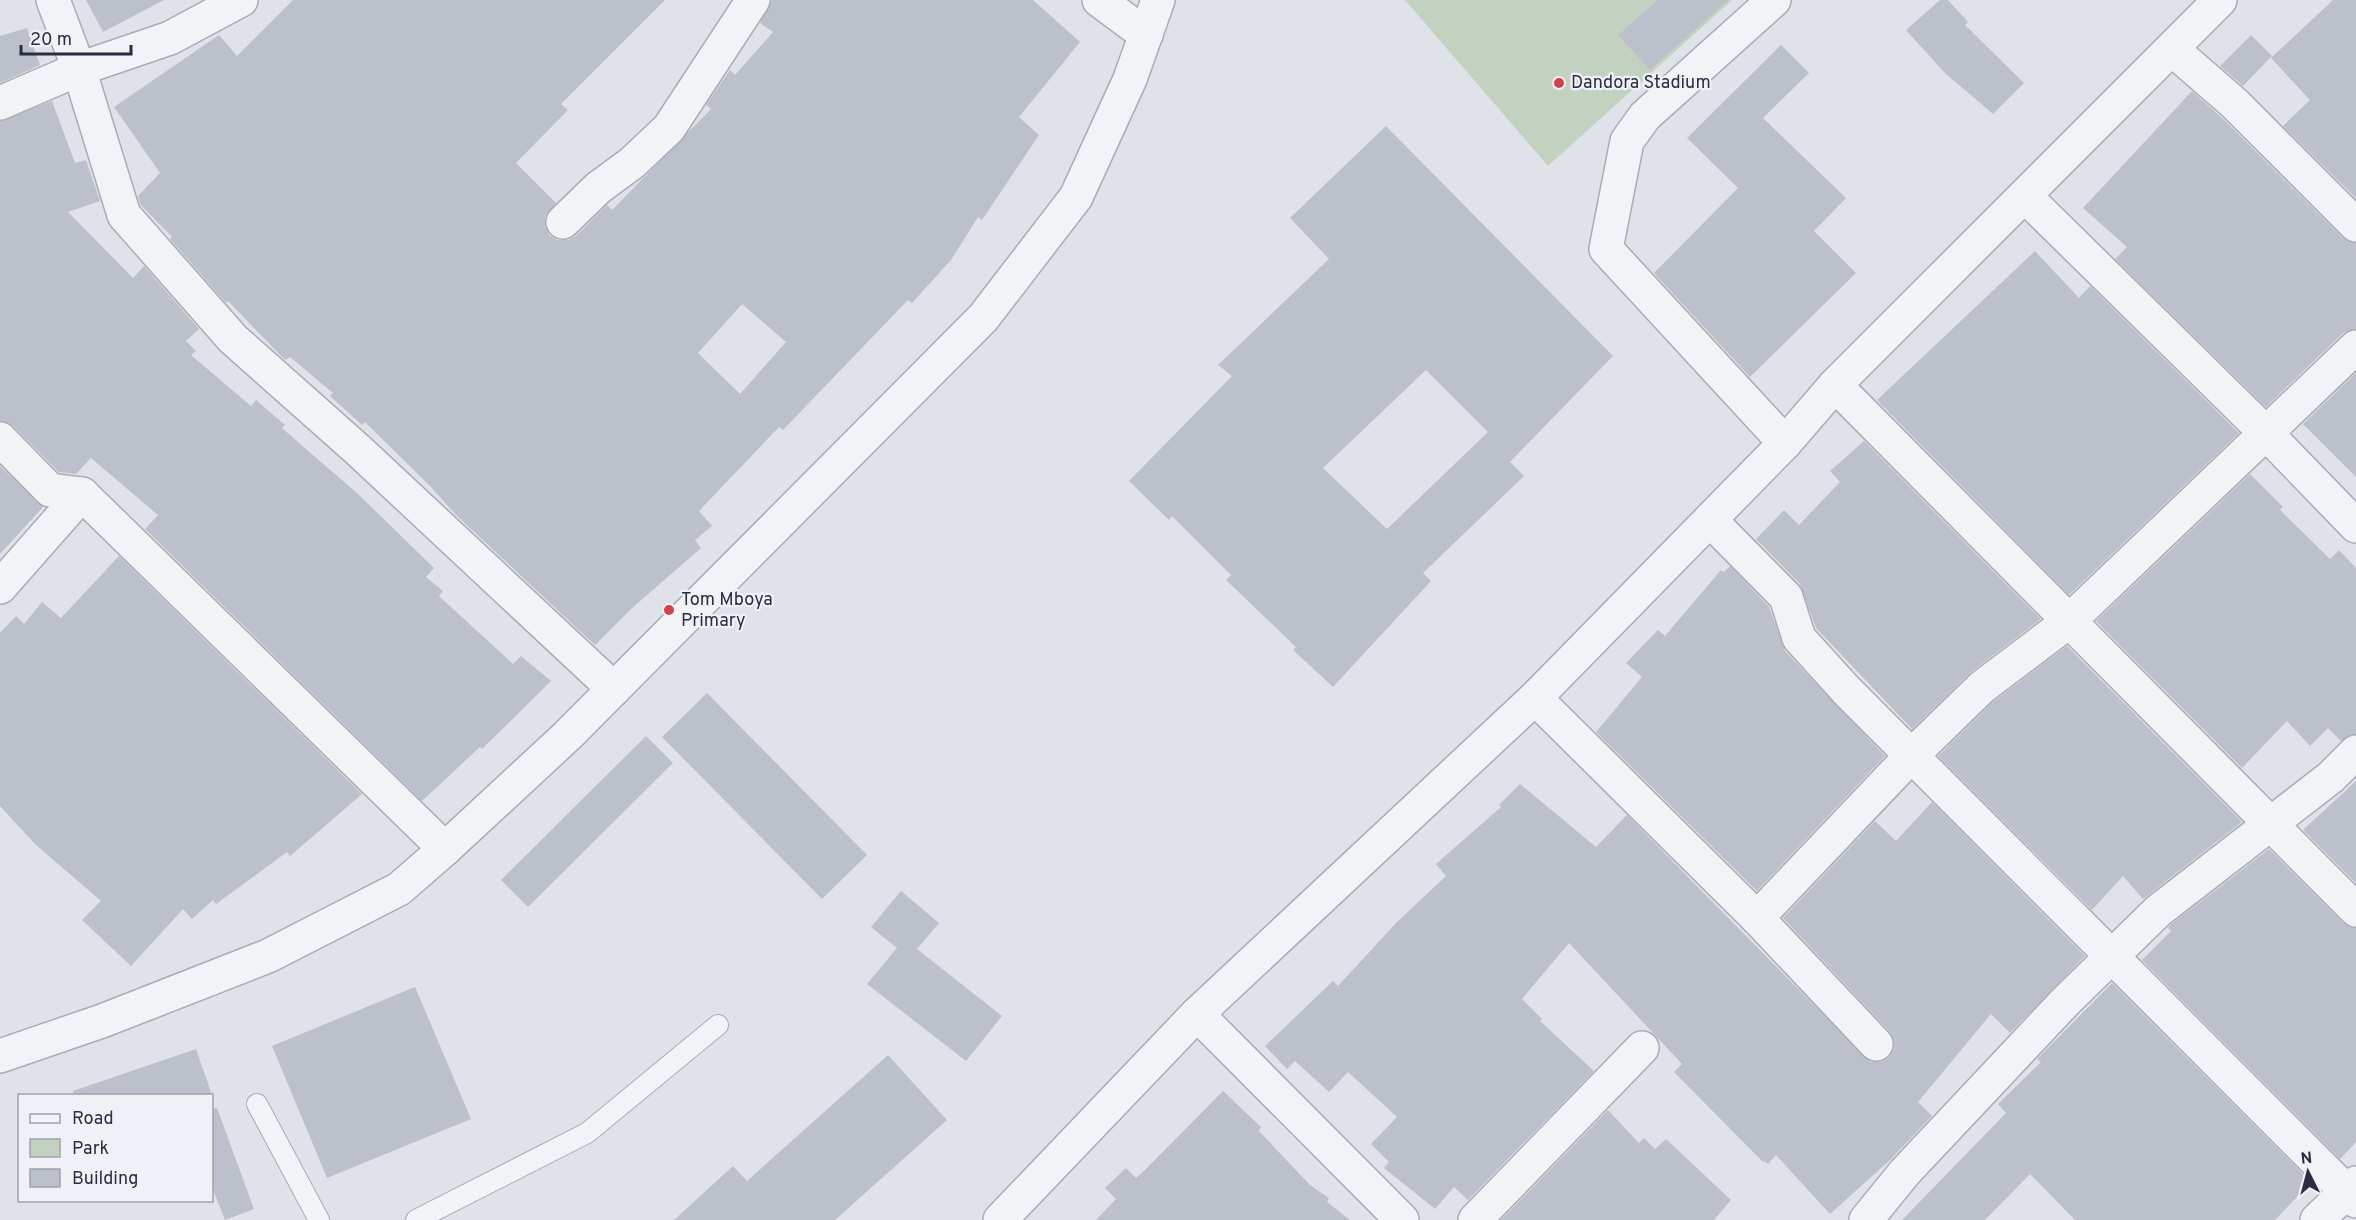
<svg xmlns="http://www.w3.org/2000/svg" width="2356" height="1220" font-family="Overpass,sans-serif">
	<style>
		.green { fill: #c3d2c0 }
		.building { fill: #bcc0cb; fill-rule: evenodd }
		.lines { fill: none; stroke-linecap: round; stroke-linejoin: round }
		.service-casing { stroke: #a8acb6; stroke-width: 22 }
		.minor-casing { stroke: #a8acb6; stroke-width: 36 }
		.service { stroke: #f2f3f7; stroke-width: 20 }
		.minor { stroke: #f2f3f7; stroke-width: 33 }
		.poi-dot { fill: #ce4448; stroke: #eff1f6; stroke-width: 2 }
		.labels { text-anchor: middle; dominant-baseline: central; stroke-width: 4.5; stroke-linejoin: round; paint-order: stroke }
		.poi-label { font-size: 18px; fill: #282e40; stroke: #eff1f6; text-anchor: start }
	</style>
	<rect width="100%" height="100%" fill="#dfe2e8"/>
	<path class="green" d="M1405,0H1732L1548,166Z"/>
	<g class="building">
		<path d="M86,0H164L103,32Z"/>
		<path d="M293,0H665L561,104L568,110L516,163L556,203L545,216V226L549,235L558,240H568L576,236L607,205L612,210L711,109L706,105L730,70L735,75L773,32L760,23L772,0H1033L1080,42L1019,117L1039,135L982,220L978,217L951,260L912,303L908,300L783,430L779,427L699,511L712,526L695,540L701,548L631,609L595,645L456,515L431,487L365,422L362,425L330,396L333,393L290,357L285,360L228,301L226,303L170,239L172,237L140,204L138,196L160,173L114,107L219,35L237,56ZM742,304L786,342L740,394L698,353Z"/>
		<path d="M1658,0H1728L1650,70L1618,35Z"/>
		<path d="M1940,0H1948L1968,22L1965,25L2024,83L1993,114L1945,73L1906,30Z"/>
		<path d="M2333,0H2356V198L2283,126L2310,100L2271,58Z"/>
		<path d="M27,28L40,65L0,83V36Z"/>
		<path d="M2251,35L2272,56L2243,86L2220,66Z"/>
		<path d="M1781,45L1809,73L1763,118L1846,198L1814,231L1856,273L1750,377L1654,273L1738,188L1687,138Z"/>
		<path d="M2192,91L2221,117L2343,238L2356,243V329L2343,333L2266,407L2115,259L2127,247L2083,208Z"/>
		<path d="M52,101L75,163L86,160L100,201L68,212L133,278L144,266L199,329L186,341L196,351L191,355L251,406L256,400L285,425L282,428L359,495L434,568L426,577L443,591L439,596L513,664L521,656L551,681L482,749L480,747L422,801L145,529L158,515L91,458L76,474L59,472L13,426L0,421V121Z"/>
		<path d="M1386,126L1613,356L1510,462L1524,476L1423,573L1431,581L1333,687L1293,650L1296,647L1226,580L1231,575L1172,516L1169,520L1129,481L1232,376L1218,365L1329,259L1290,218ZM1426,370L1488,432L1387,529L1323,468Z"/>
		<path d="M2035,251L2079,298L2090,286L2239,433L2069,595L1877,400Z"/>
		<path d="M2356,373V477L2303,424Z"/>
		<path d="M1864,441L2041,619L1971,672L1912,729L1816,628L1800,584L1756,539L1784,510L1799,525L1840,482L1830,471Z"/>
		<path d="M0,466L43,507L0,554Z"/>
		<path d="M2250,474L2283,507L2280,510L2330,559L2339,550L2356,568V734L2341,741L2328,728L2310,746L2287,721L2242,768L2096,621Z"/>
		<path d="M119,556L362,794L290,856L287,852L216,904L213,900L192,919L183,909L131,966L82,920L101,901L35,844L0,806V633L16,616L24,624L42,602L61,618Z"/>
		<path d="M1730,566L1769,607L1785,651L1885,756L1757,891L1596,732L1642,677L1626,663L1658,630L1665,636L1721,570L1724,572Z"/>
		<path d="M2067,646L2242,822L2143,899L2123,876L2092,910L1938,756L1994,701Z"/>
		<path d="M707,693L867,855L822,899L662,737Z"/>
		<path d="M646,736L673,763L528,907L501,880Z"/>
		<path d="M2356,781V883L2303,830Z"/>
		<path d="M1520,784L1596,847L1627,815L1870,1062H1880L1889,1057L1894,1049V1040L1890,1032L1783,918L1875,821L1896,841L1932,802L2085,956L2010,1033L1991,1014L1918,1102L1932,1116L1890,1160L1830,1214L1776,1155L1768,1164L1764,1161L1763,1162L1674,1072L1682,1064L1569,943L1522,999L1542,1019L1540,1021L1594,1071L1468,1200L1454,1187L1435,1209L1384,1168L1389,1162L1371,1144L1397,1117L1348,1072L1329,1092L1295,1061L1287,1069L1265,1046L1333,981L1338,986L1396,923L1446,876L1436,864L1501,807L1499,805Z"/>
		<path d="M2269,849L2343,923L2356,928V1142L2340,1159L2142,960L2171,931L2168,928L2170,925Z"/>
		<path d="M901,891L939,923L917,949L1002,1016L966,1061L867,984L897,948L871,927Z"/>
		<path d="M2112,983L2311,1182L2275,1220H2075L2030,1174L1985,1220H1902L2006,1113L1998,1104L2041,1062L2037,1059Z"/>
		<path d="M415,987L471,1119L327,1178L272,1046Z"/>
		<path d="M196,1049L212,1095H74L73,1091Z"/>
		<path d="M888,1055L947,1120L835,1220H674L733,1166L747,1181Z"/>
		<path d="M1223,1091L1261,1127L1259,1131L1310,1185L1329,1198L1327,1202L1350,1220H1096L1116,1199L1105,1188L1126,1168L1136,1178L1144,1171Z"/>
		<path d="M217,1108L254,1209L225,1220L212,1187V1109Z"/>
		<path d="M1608,1110L1639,1143L1644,1138L1655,1149L1666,1139L1731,1200L1714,1220H1501Z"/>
	</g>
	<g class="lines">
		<g class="service-casing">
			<g id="service">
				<path d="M257,1104L319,1220"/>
				<path d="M416,1220L587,1133L718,1025"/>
			</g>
		</g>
		<g class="minor-casing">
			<g id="minor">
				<path d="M53,0L79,69L124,215L233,339L357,449L614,689"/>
				<path d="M1099,0L1146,35"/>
				<path d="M1774,0L1645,116L1627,141L1606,249L1785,443"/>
				<path d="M2173,50L2234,103L2356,225"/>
				<path d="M0,103L79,69L170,38L241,0"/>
				<path d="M2025,196L2266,433L2356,526"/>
				<path d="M563,222L598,188L632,163L669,128L753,0"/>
				<path d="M1835,385L2356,910"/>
				<path d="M0,439L50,490L82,494L445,849"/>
				<path d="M1710,520L1786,597L1799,638L1847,691L2356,1201"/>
				<path d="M0,587L82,494"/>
				<path d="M1535,698L1757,918L1876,1044"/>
				<path d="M1757,918L1911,756L1982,687L2068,622L2356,347"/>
				<path d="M1197,1014L1402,1220"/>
				<path d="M0,1056L102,1021L268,956L399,889L445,849L567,736L983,318L1076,197L1130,79L1158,0"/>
				<path d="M1000,1220L1197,1014L1535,698L1785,443L1835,385L2220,0"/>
				<path d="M1475,1220L1642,1048"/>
				<path d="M1866,1220L1905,1172L2064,1003L2158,911L2331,777L2356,752"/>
				<path d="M2317,1220L2356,1183"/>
			</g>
		</g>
		<use href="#service" class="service"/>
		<use href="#minor" class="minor"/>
	</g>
	<g class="poi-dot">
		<circle cx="1559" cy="83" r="6"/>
		<circle cx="669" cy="610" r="6"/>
	</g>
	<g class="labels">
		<g class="poi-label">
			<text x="1571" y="83">Dandora Stadium</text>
			<text x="681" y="600">Tom Mboya<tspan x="681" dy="21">Primary</tspan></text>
		</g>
	</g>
	<rect x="18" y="1094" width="195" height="108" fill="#eff1f6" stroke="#9fa3ad" stroke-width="1.5"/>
	<rect x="30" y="1114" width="30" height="9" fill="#f2f3f7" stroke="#9fa3ad" stroke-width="1.5"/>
	<text x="72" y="1124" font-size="18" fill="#282e40">Road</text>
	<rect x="30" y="1139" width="30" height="18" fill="#c3d2c0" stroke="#9fa3ad" stroke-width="1.5"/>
	<text x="72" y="1154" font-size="18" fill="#282e40">Park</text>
	<rect x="30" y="1169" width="30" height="18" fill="#bcc0cb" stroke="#9fa3ad" stroke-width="1.5"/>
	<text x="72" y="1184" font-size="18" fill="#282e40">Building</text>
	<g transform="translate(2308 1172) rotate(354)" stroke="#eff1f6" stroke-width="4.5" paint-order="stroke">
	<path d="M0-4.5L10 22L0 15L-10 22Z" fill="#282e40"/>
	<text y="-9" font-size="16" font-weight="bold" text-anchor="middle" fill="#282e40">N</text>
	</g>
	<path d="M21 45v9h110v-9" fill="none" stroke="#282e40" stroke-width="3"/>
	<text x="30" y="45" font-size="18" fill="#282e40" stroke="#eff1f6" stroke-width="4.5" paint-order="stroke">20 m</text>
</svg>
